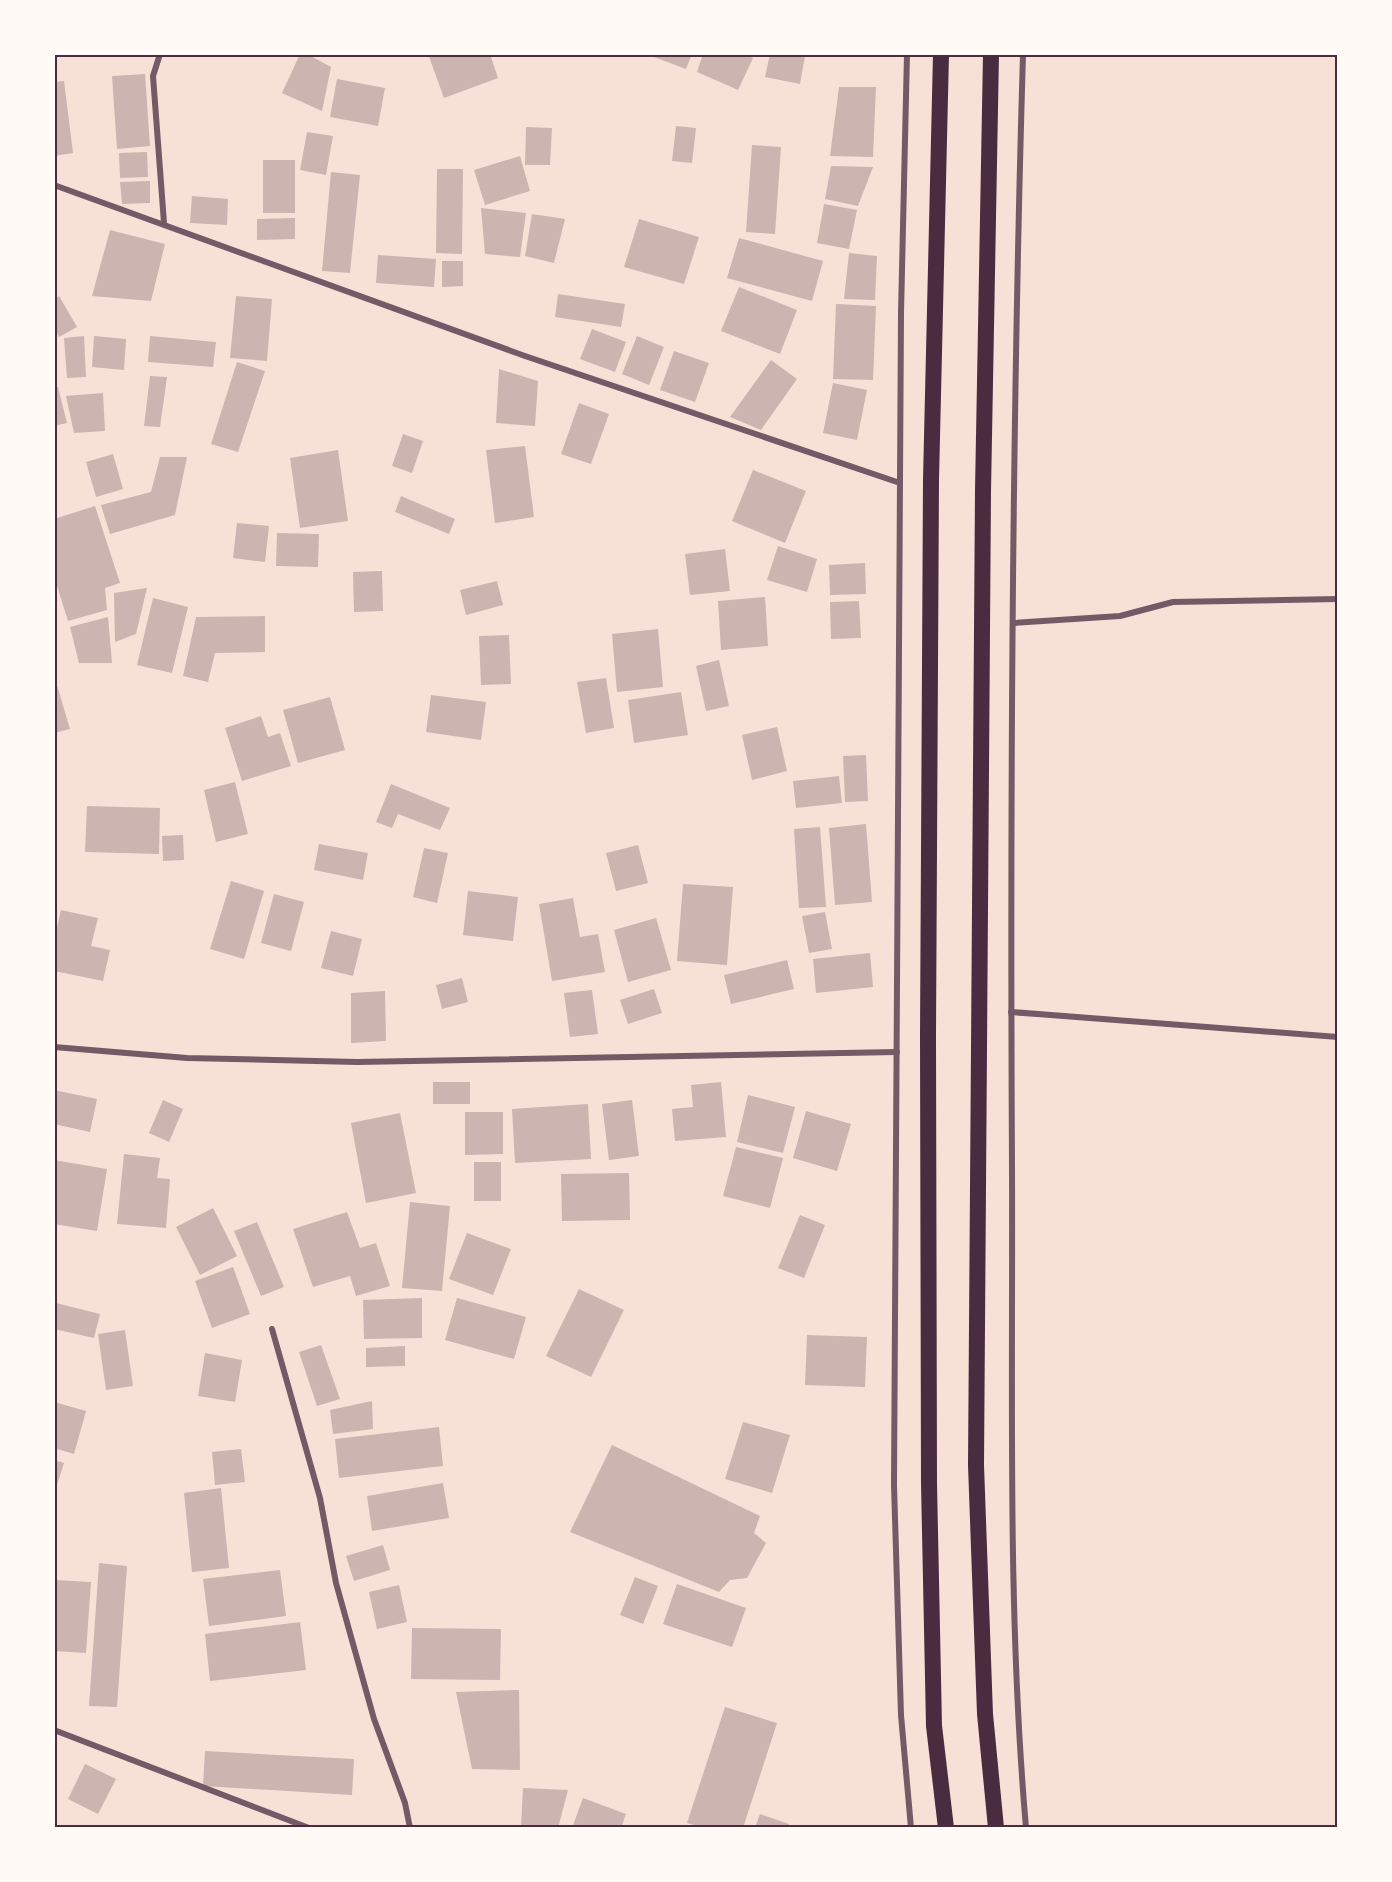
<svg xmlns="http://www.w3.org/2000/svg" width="1392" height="1882" font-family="Montserrat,sans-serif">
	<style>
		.building { fill: #ccb4b1 }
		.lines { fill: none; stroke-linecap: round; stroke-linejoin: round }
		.minor { stroke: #755966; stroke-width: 6 }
		.trunk { stroke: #4a2c40; stroke-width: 16 }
		.neatline { fill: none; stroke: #4a2c40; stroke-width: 2 }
	</style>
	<rect width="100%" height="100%" fill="#f7e1d7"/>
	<g class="building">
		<path d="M300,54H307L331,67L322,111L282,93Z"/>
		<path d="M428,54H490L498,78L444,98Z"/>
		<path d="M646,54H692L686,69Z"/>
		<path d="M703,54H743L753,58L738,90L697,72Z"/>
		<path d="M770,54L805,56L800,84L765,77Z"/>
		<path d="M145,74L150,146L117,149L112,76Z"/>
		<path d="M337,79L385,88L378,126L330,117Z"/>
		<path d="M64,81L73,153L54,156V82Z"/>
		<path d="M839,87H876L873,157L830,156Z"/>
		<path d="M676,126L696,128L692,163L672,161Z"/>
		<path d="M526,127L552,128L550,165H525Z"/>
		<path d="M307,132L333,136L326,175L300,170Z"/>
		<path d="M752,145L781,147L775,234L746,232Z"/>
		<path d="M147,152L148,177L120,178L119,153Z"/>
		<path d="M520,156L530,191L485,205L474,170Z"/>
		<rect x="263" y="160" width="32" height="53"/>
		<path d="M831,166L873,167L858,206L825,199Z"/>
		<path d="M437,169H463L462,254L436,253Z"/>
		<path d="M331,172L360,175L350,273L322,271Z"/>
		<path d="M150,181V203L122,204L120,182Z"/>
		<path d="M192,196L228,199L227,225L190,223Z"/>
		<path d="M824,204L857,210L849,249L817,243Z"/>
		<path d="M481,208L526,213L520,257L485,254Z"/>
		<path d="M532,214L565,219L554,263L525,256Z"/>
		<path d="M295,218V239L257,240V219Z"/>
		<path d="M639,219L699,237L684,284L624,267Z"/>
		<path d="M110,230L165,244L151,301L92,296Z"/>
		<path d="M739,238L823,261L812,301L727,278Z"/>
		<path d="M849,253L877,256L875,300L844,299Z"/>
		<path d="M378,255L436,259L434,287L376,283Z"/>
		<path d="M442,261H463V286L442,287Z"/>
		<path d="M739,287L797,310L780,354L721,331Z"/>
		<path d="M558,294L625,304L621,327L555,317Z"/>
		<path d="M59,296L77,327L59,337L54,328V300Z"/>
		<path d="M236,296L272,299L267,361L230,358Z"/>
		<path d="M836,304L876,306L873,380L833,379Z"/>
		<path d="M592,329L626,342L615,372L580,359Z"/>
		<path d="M84,336L86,377L67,378L64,338Z"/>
		<path d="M94,336L126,339L124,370L92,367Z"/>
		<path d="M150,336L216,342L213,367L148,362Z"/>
		<path d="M637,336L664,347L649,385L622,374Z"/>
		<path d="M674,351L709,363L695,402L660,390Z"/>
		<path d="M771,360L797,379L761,430L730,417Z"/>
		<path d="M237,362L265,371L238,452L211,444Z"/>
		<path d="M499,369L538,381L535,426L496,423Z"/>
		<path d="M150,376L167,377L160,427L144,426Z"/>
		<path d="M833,383L867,390L857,440L823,433Z"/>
		<path d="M54,387H58L67,423L54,426Z"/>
		<path d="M103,393L105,431L74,433L66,396Z"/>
		<path d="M579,403L609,414L591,464L561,454Z"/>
		<path d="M403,434L423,441L412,473L392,466Z"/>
		<path d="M525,446L534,517L495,523L486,450Z"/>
		<path d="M338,450L348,521L300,528L290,458Z"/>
		<path d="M113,454L123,489L96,497L86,462Z"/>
		<path d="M160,457H187L175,515L110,534L101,505L151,492Z"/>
		<path d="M753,470L806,491L785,543L732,521Z"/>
		<path d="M401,496L455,519L449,534L395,512Z"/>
		<path d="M95,506L120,583L105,588L107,610L68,621L54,576V519Z"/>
		<path d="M237,523L269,526L265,562L233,558Z"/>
		<path d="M277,533L319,534L318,567L276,566Z"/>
		<path d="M778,546L817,559L807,592L767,580Z"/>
		<path d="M725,549L730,591L690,595L685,554Z"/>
		<path d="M865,563L866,594L830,595L829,565Z"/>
		<path d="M382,571L383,611L354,612L353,572Z"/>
		<path d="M497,581L503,605L466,615L460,590Z"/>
		<path d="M147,588L136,634L115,642L114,593Z"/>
		<path d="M765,597L768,646L721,650L718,601Z"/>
		<path d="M153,598L188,607L172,673L137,665Z"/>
		<path d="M859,601L861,638L831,639L830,602Z"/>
		<path d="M265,616V652L215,653L208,682L183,676L196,617Z"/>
		<path d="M108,617L112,663H79L70,627Z"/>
		<path d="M658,629L663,687L617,692L612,634Z"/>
		<path d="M509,635L511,684L481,685L479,636Z"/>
		<path d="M719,660L729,706L706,711L696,666Z"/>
		<path d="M54,675L70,729L54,733Z"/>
		<path d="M606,678L614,728L586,733L577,682Z"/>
		<path d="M681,692L688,735L634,743L628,700Z"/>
		<path d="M431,695L486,702L481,740L426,732Z"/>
		<path d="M330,697L345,750L298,763L283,710Z"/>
		<path d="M261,716L268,737L280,733L291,766L242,781L225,728Z"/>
		<path d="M777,727L787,771L752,780L742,735Z"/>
		<path d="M866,755L868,801L845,802L843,756Z"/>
		<path d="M839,776L842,803L796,808L793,781Z"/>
		<path d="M235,782L248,834L216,842L204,790Z"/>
		<path d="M391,784L450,808L440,830L398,814L392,828L376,822Z"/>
		<path d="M87,806L160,808L159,854L85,852Z"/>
		<path d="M866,824L872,902L835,905L829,828Z"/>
		<path d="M820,827L826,907L799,908L794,829Z"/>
		<path d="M183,835L184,860L163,861L162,836Z"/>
		<path d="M319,844L368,853L363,880L314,870Z"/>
		<path d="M638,845L648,883L616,891L606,853Z"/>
		<path d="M424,848L448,853L437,903L413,897Z"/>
		<path d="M231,881L264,891L244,959L210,949Z"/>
		<path d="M683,884L733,887L727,965L677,961Z"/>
		<path d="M468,891L518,897L513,941L463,935Z"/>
		<path d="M274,894L304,902L291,951L261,943Z"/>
		<path d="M573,898L580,937L598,934L605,972L552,981L539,904Z"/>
		<path d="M61,910L98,918L91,946L110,950L103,981L54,971V941Z"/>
		<path d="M825,912L832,949L809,953L802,916Z"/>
		<path d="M656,918L671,970L628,982L614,930Z"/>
		<path d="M331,931L362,939L353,976L321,968Z"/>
		<path d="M870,953L873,987L816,993L813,959Z"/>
		<path d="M787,960L794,989L731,1004L724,975Z"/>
		<path d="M462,978L468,1002L442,1009L436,985Z"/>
		<path d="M654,989L662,1013L628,1024L620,1000Z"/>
		<path d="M592,990L598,1034L570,1037L564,993Z"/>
		<path d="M385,991L386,1041L351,1043V993Z"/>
		<rect x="433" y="1082" width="37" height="22"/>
		<path d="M721,1082L726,1137L675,1141L672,1109L693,1107L691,1085Z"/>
		<path d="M54,1090L97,1099L90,1132L54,1124Z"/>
		<path d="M748,1095L795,1107L783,1153L737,1142Z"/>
		<path d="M163,1100L183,1109L169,1142L149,1133Z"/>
		<path d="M632,1100L639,1156L609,1160L602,1104Z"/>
		<path d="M588,1104L591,1159L515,1163L512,1109Z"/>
		<path d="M806,1111L851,1124L837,1171L793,1158Z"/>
		<path d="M465,1112H503V1154L465,1155Z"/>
		<path d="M400,1113L416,1193L366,1203L351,1123Z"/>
		<path d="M736,1147L783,1158L770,1208L723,1196Z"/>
		<path d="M124,1154L160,1158L157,1178L170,1179L166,1228L117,1224Z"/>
		<path d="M54,1160L107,1169L97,1231L54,1224Z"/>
		<rect x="474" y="1162" width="27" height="39"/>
		<path d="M629,1173L630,1220L562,1221L561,1174Z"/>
		<path d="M410,1202L450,1206L442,1291L402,1288Z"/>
		<path d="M213,1208L237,1256L200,1275L176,1227Z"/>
		<path d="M347,1212L360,1248L376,1243L390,1286L356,1296L350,1276L313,1287L293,1229Z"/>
		<path d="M800,1215L825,1225L804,1278L778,1268Z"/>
		<path d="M257,1222L284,1287L261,1296L234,1231Z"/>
		<path d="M467,1233L511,1249L493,1295L449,1279Z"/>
		<path d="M233,1267L250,1314L212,1328L195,1281Z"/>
		<path d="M579,1289L624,1310L591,1377L546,1356Z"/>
		<path d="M422,1298V1338L364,1339L363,1300Z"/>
		<path d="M457,1298L526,1317L514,1359L445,1340Z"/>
		<path d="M56,1303L100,1314L94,1338L54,1329Z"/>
		<path d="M125,1330L133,1386L106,1390L98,1334Z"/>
		<path d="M807,1335L867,1337L865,1387L805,1385Z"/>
		<path d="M321,1345L340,1399L317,1406L299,1352Z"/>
		<path d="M405,1346V1366L366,1367V1348Z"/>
		<path d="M205,1353L242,1360L235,1402L198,1396Z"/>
		<path d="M372,1401L373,1429L333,1434L330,1410Z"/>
		<path d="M54,1402L86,1411L74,1454L54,1448Z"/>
		<path d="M743,1422L790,1435L772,1493L725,1479Z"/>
		<path d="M439,1427L443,1466L339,1478L335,1439Z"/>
		<path d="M612,1445L760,1516L754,1533L766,1543L747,1578L730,1580L719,1592L570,1532Z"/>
		<path d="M241,1449L245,1482L215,1485L212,1452Z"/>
		<path d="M54,1460L64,1463L57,1485H54Z"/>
		<path d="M443,1483L449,1518L372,1531L367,1496Z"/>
		<path d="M221,1488L229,1568L192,1572L184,1493Z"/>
		<path d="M383,1545L390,1570L354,1581L346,1556Z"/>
		<path d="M99,1563L127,1566L117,1707L89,1706Z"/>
		<path d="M280,1570L286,1616L209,1626L203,1579Z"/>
		<path d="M635,1577L658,1586L643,1624L620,1615Z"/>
		<path d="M55,1580L91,1582L86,1653L54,1651Z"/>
		<path d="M677,1584L746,1608L732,1647L663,1624Z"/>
		<path d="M399,1585L407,1622L377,1629L369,1592Z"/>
		<path d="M300,1622L306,1670L210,1681L205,1634Z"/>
		<path d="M412,1628L501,1629L500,1680L411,1679Z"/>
		<path d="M519,1690L520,1770L472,1769L456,1692Z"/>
		<path d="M725,1707L777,1723L743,1828H704L687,1823Z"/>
		<path d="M205,1751L354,1759L352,1795L203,1786Z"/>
		<path d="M85,1764L116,1779L98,1814L68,1799Z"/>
		<path d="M523,1788L568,1790L558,1828L521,1827Z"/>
		<path d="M583,1798L626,1814L621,1828H572Z"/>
		<path d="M760,1814L789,1824L787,1828H755Z"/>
	</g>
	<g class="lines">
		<g class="minor">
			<path d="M160,54L153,76L164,223"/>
			<path d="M907,54L901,313L894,1485L901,1715L911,1828"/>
			<path d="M1023,54C1012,425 1010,797 1012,1169C1013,1388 1007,1609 1026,1828"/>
			<path d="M54,185L525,356L900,483"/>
			<path d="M1014,623L1120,616L1173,602L1338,599"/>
			<path d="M1011,1012L1338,1037"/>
			<path d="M54,1047L187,1058L357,1062L897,1052"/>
			<path d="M272,1329L320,1498L336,1583L374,1719L405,1803L410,1828"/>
			<path d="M54,1730L309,1828"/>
		</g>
		<g class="trunk">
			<path d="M941,54L931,480L928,1036L929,1483L934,1726L946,1828"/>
			<path d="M991,54L983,491L976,1465L985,1714L996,1828"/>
		</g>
	</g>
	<rect width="1392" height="1882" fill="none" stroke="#fffaf5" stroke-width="111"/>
	<rect x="56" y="56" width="1280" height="1770" class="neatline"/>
</svg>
